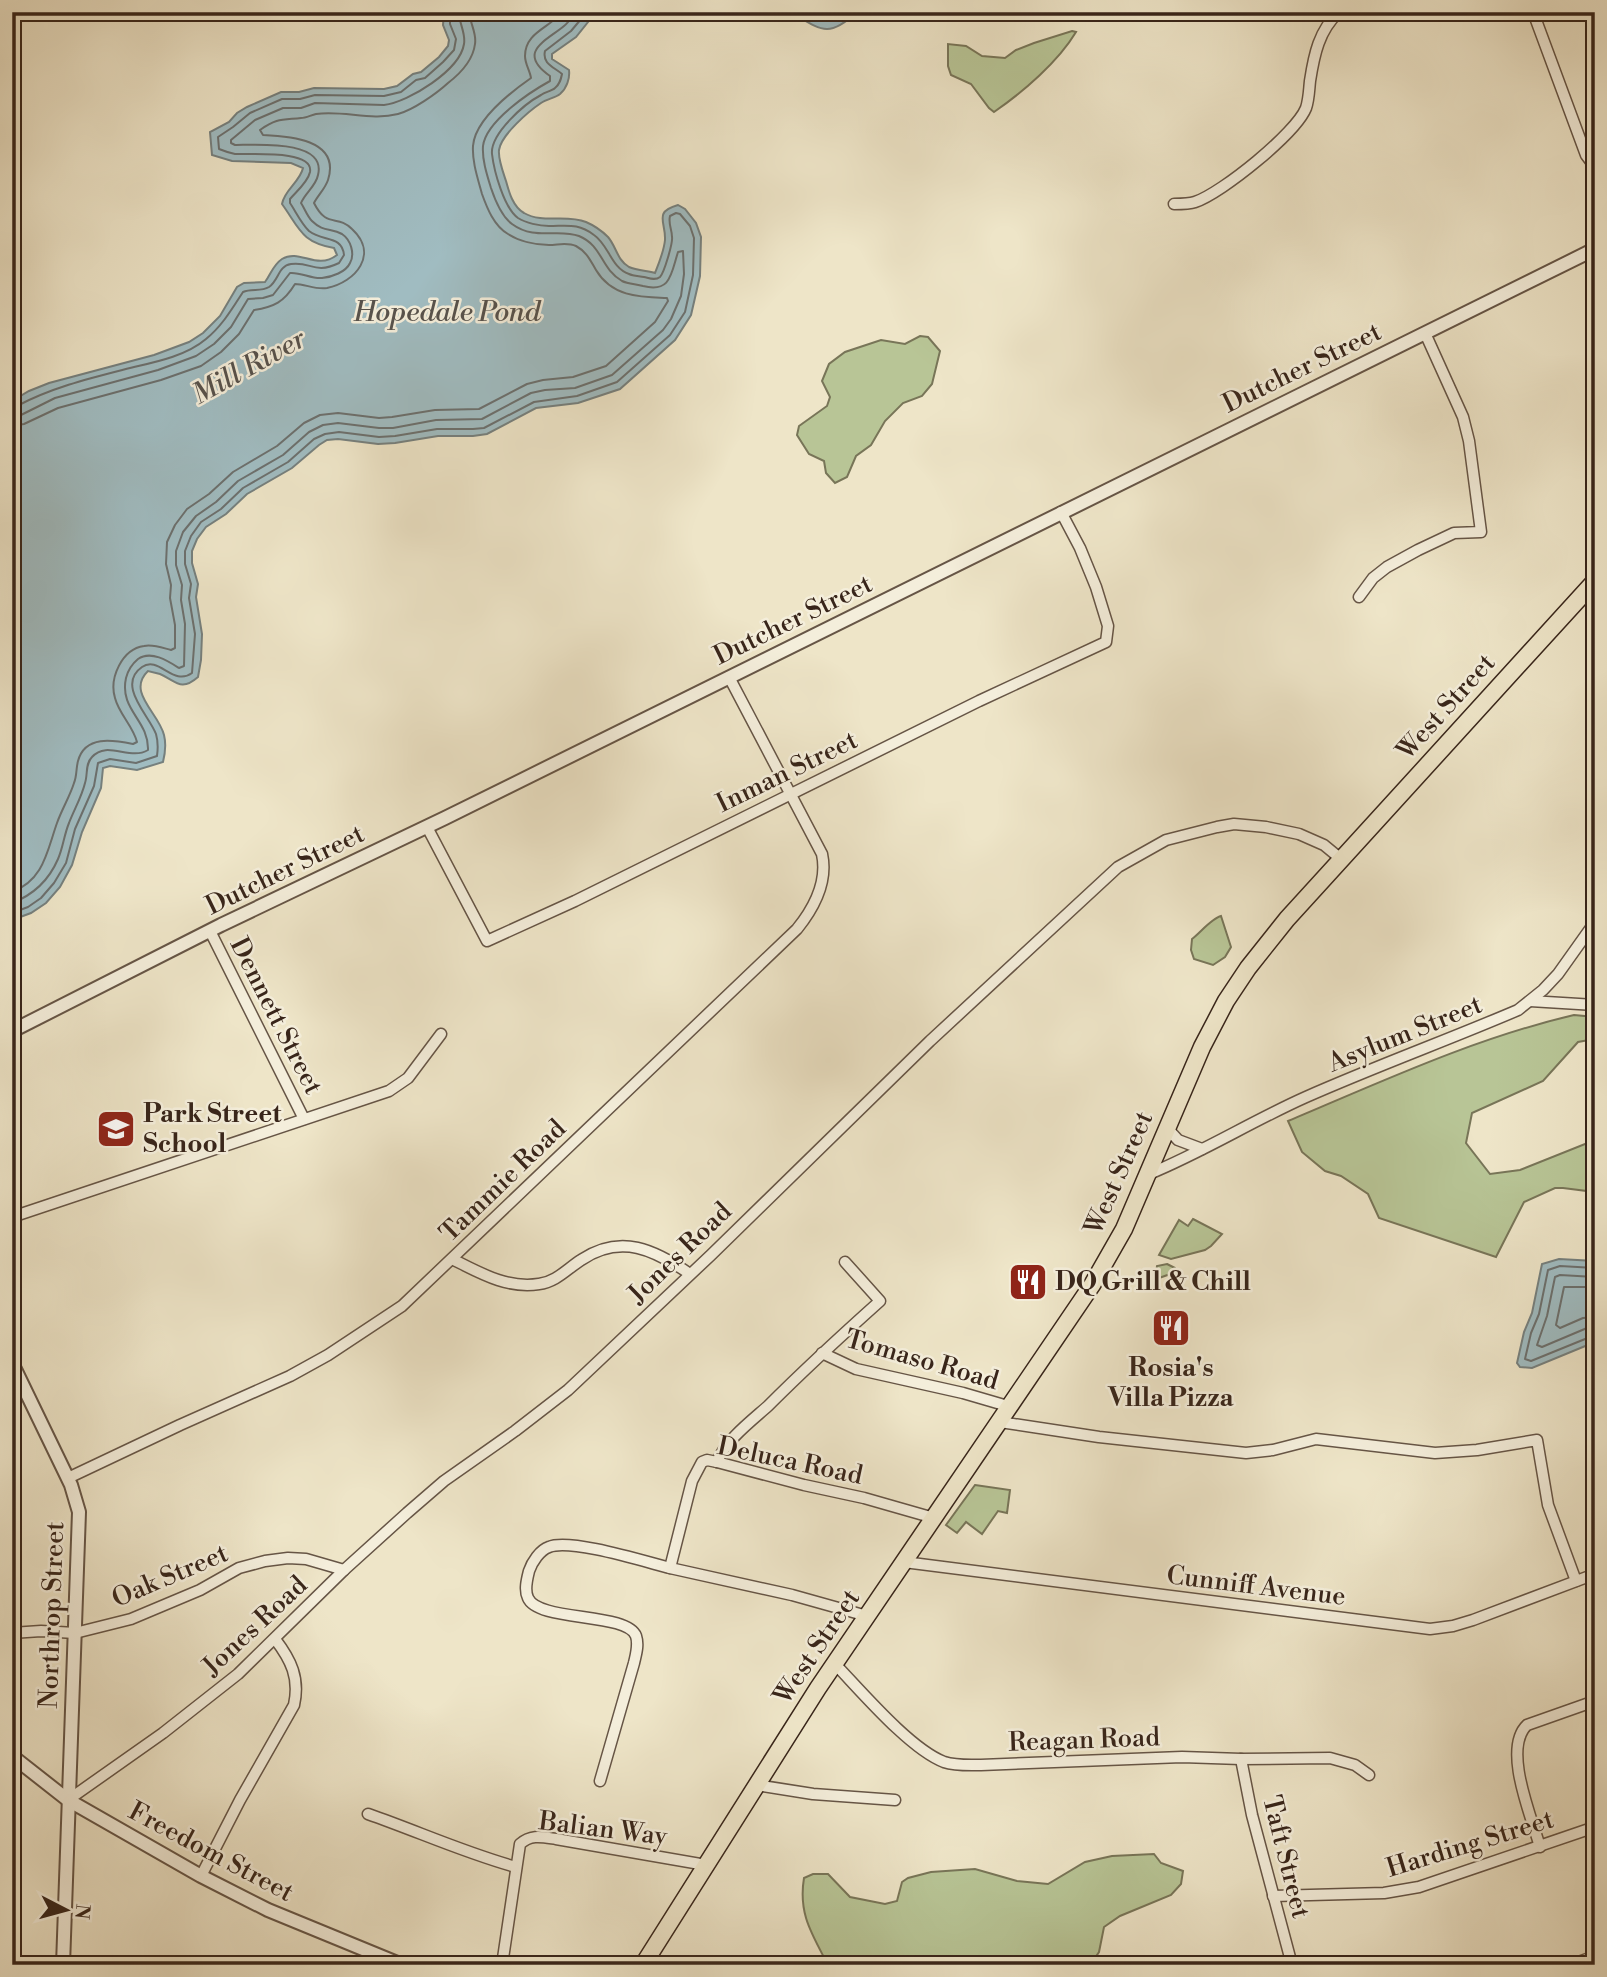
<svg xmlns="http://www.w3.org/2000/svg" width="1607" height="1977" font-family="'Libre Bodoni',serif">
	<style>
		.green { fill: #b8c596; stroke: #787558; stroke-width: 2 }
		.water { fill: #a0bcc1; stroke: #76807e; stroke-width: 2 }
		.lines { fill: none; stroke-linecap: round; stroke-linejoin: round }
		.shore { stroke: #6c706e; stroke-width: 2 }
		.minor-casing { stroke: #665546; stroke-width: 13 }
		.tertiary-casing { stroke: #665546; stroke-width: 16 }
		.primary-casing { stroke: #38251a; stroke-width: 19 }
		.minor { stroke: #f4eedb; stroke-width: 10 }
		.tertiary { stroke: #f4eedb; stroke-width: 12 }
		.primary { stroke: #eee5c8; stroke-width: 16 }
		.labels { text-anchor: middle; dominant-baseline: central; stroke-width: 5; stroke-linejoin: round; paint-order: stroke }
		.street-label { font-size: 26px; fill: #38251a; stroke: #f4eedb }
		.poi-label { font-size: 26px; font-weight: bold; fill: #38251a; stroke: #f4eedb; text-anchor: start }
		.water-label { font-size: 28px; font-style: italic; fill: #57524c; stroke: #f4eedb }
	</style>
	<rect width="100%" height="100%" fill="#eee5c8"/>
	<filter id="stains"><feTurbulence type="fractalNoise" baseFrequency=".00286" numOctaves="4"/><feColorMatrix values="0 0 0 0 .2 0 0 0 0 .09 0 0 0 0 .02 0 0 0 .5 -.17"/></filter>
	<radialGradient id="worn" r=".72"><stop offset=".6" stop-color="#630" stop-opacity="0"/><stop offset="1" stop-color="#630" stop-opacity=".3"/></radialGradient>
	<g class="green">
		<path d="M1072,31L1076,32C1058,62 1023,92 994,112L989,108L971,84L951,75L948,66V44L966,46L982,56L1005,58L1016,50L1034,43Z"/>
		<path d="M920,336L928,337L940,351L932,384L922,396L903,403L885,421L871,445L856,456L847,477L835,483L826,473L824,461L809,454L797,435L799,426L827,406L830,397L822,381L829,364L845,352L881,340L905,344Z"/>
		<path d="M1221,916L1231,947L1225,957L1213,965L1194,959L1191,950L1192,939C1200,933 1212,918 1221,916Z"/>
		<path d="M1574,1015L1595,1017V1039L1578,1042L1543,1081L1472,1113L1466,1143L1490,1174L1520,1170L1595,1140V1192L1563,1188H1555L1524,1202L1496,1257L1379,1218L1368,1194L1341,1176L1325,1171L1302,1152L1288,1121C1381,1082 1475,1038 1574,1015Z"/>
		<path d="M1193,1219L1222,1234L1211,1246L1205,1250L1171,1259L1159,1255L1179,1220L1188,1226Z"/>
		<path d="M1167,1264L1175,1268L1176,1272L1159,1278L1156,1274L1157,1266Z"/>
		<path d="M975,1485L1010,1490L1007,1513L998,1511L982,1534L966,1522L957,1533L946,1525Z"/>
		<path d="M1154,1854L1161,1863L1183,1871L1181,1884L1171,1895L1120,1916L1104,1927L1099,1952L1090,1965H828C812,1934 798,1914 804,1878L813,1874H828L850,1897L885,1904L897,1901L902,1882L908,1878L931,1872L975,1869L1017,1881L1048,1884L1085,1862L1112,1856Z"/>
	</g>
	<g class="water">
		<path d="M444,12H596L576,37L552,54V59L569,70C570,78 567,88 560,94C555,98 547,99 541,103C529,111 501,135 499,150C498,159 503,172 506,181C509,192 513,207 524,213C543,224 566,214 586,222C593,225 602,231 608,237C616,246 617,260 629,267C636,270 647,271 655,273C659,263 664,251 665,240C666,222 653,212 678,205L685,209L696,223L701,237L700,276L691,315L675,340L620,389L578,403L536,408L487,434L473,436H438L395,443L378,444L338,439L327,440L319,445L292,468L247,494L226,514L206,527L197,539L192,551V563L198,584L196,597L202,634L201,660L198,677C181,692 176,681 160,674C156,673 152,672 148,671C126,692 159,713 164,735C166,743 165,754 163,762L137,770L110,766L103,768L101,788L82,832L72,865L60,887L46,903L31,913L12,920V401L29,391L49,383L154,355L189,342L203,333L220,316L237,287L244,283L265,282C271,274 273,265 282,259C300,248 316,271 337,255L334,248C301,242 300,229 282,204C284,190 300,182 303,168L291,163L232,161L212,155L210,132L229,122L237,113L247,107L281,92H299L314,88L384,89L397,86L413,74L421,72L439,57L448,46L449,40L443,25Z"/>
		<path d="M791,12H857C828,39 821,30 791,12Z"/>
		<path d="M1559,1259L1595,1261V1342L1532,1368L1520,1367L1517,1363L1524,1332L1532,1313L1542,1264Z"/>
	</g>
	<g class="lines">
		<g class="shore">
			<path d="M12,407L17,406C53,387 91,378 130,368C156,362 186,356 206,339C222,326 232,309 243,292C251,288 261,292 269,287C279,280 278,266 291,264C311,261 314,275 339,263L344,255C342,235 323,242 309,231C301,223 296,212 290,203V199C296,192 308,182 310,172C314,149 249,155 235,154C230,153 224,151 219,149L218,137L233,127L250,113L282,99H300L315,95L384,96L401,92L416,80L425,78L443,62L454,50L456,39L450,24V12"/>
			<path d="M12,416L21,415L55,398L158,370L196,356L214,344L231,327L248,299L263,298L273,295L290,273C301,272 311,279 322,278C332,277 346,272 350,263C355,254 351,240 342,234C331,228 323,232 312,221C307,216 305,209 301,203C305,193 316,186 318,175C327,139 255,145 235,145L231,143V140L255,120L283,108H301L315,103L384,105C409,102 460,70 464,44C466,33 459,24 459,12"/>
			<path d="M12,426L24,424L58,408L161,380L201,366L221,352L239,334L254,310C274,307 284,302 295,284C305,284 316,290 327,288C356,282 379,254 352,229C337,214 327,229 314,203C318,195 325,189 328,180C341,139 288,136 263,135L260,130C277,118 282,120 301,118C306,118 311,115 316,114C343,110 371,121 398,114C413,110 436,94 448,83C461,73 473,60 475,44C477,32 469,23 470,12"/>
			<path d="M12,892C44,880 47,851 57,823C62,809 70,796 74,783C77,776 76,768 78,761C85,735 113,740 133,744L137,742C133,726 119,714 115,698C109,678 122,649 144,646C153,644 163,648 171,650L175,648V625L170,598L171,585L166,564L167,542L175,525L187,509L209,494L233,472L277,446L304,423L320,415L338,413L379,418L392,417L435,410L479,409L527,384L543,380L573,377L606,366L655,322L668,301L667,298C640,297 612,297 596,270C590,260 587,252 576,246C567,242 558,245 549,245C535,245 519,241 508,234C494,226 487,208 482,194C478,179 472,162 473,146C475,120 511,92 531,78C530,71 525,64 525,56C525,32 550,28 562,12"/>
			<path d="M12,903C33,895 49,880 58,859C63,848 64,835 69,823C74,810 82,796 85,783C88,774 85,764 92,757C107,740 130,761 148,750C149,720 119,710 126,678C128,670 132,664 138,659C151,650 168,661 179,668L184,666L185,624L181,600L182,585L176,565V551L183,532L196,516L216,502L238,481L283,455L309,432L323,425L338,423L379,428H393L436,420L482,419L531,393L545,390L575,388L612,375L663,330L671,319L681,296L684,274L683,251L678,252C671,274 671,293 643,286C636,284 628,284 622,281C600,268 603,246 579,236C558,228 535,241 512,224C501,216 495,200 491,188C487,175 482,160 483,146C486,121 530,92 550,81V76C516,52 546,41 564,26C569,22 572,17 576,12"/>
			<path d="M12,913L28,907L41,898L54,883L66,863L75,829L94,786L98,763L110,759L136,763L157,756C158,749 158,741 156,734C149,715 116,685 142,667C159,655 173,687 192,673L195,634L189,598L191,584L185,564V551L191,536L201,522L221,509L243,488L288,462L314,439L325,434L339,432L379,437L395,436L437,429H473L484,428L534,402L577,396L617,382L670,335L685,312L693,275L694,238L690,226L680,214L676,213L670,216C668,224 672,229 672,237C673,243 664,273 660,277C655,281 649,278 644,277C639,276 633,276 629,274C611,268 609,245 594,235C578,223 568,226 549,226C539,226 526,223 518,218C504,208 494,171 492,154C490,134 524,104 541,95C545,92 552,91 555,88C560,84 561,79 562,74C554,67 542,64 545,51L571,31L587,12"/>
			<path d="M1595,1268L1560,1266L1548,1270L1539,1314L1531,1333L1525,1359L1531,1361L1590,1337L1595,1336"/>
			<path d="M1595,1277L1560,1275L1555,1277L1547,1316L1537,1345L1542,1347L1587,1328L1595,1327"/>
			<path d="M1595,1287H1564L1556,1325L1560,1328L1583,1318L1595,1317"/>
		</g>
		<g class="minor-casing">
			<g id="minor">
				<path d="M1533,12L1586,155L1595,167"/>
				<path d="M1174,204C1181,204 1189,204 1195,202C1222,193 1296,133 1306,108C1309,99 1309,90 1310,81C1314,55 1319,30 1339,12"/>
				<path d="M1359,597L1373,578L1387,567L1418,550L1454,533L1481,532L1469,441L1463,417L1425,333"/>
				<path d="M427,827L487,941L575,901L979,701L1106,642L1108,626L1096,587L1080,548L1061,512"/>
				<path d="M210,931L304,1119"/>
				<path d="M1530,1001L1595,1005"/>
				<path d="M1167,1128L1178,1140L1202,1149"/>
				<path d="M1149,1174C1203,1152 1252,1121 1306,1097C1376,1066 1448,1040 1518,1010L1543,990L1558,974L1595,922"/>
				<path d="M12,1217L389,1091L408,1078L441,1034"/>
				<path d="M452,1259C480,1273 507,1289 539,1284C556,1282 567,1269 581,1260C621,1233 655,1250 690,1274"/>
				<path d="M822,1353L856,1369L963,1393L1011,1407"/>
				<path d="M1000,1422L1099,1437L1246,1453L1273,1450L1316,1439L1435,1453L1477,1450L1537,1440L1548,1505L1576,1581"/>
				<path d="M717,1462C726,1440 750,1422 768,1406C804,1370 842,1335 880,1301L845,1262"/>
				<path d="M68,1478L180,1425L290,1376L328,1355L402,1306L797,929C814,908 828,882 822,854L729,677"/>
				<path d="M904,1562L1430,1629L1453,1626L1473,1620L1595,1574"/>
				<path d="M867,1616L792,1595L670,1568L692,1481L702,1462L707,1460L717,1462L804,1485L864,1498L934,1518"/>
				<path d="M12,1633L41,1631L75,1633L131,1619L200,1590L239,1568L265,1561L288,1558L306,1559L344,1570"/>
				<path d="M835,1664C861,1691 910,1749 944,1762C956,1766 969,1765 981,1765L1182,1757L1241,1759L1330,1758L1355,1765L1369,1775"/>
				<path d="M1241,1759L1252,1815L1292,1965"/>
				<path d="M600,1781L634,1663C636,1654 639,1645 636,1636C627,1612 538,1622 528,1598C524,1590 527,1579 529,1571C532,1562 540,1550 549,1547C570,1538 646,1562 670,1568"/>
				<path d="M756,1785L813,1794L895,1800"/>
				<path d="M68,1800L163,1733L238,1674L344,1570L407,1513L444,1481L515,1431L568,1390L711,1255L930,1041L1118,867L1166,840L1217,827L1234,824L1266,827L1299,834L1324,845L1341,859"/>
				<path d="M368,1814C417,1831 465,1853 516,1867"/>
				<path d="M1540,1847C1532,1818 1502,1749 1527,1725L1595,1701"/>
				<path d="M201,1876L240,1800L294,1705C300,1678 291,1660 275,1639"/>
				<path d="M1273,1896L1384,1893L1419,1887L1595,1827"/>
				<path d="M502,1965L520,1844C531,1834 542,1837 556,1839L706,1865"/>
				<path d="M1570,1965L1595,1956"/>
			</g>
		</g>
		<g class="tertiary-casing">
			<g id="tertiary">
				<path d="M12,1031L221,925L445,818L1595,249"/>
				<path d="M12,1363L71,1485L79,1512L63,1965"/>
				<path d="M12,1756L68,1800L201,1876L268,1910L402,1965"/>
			</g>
		</g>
		<g class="primary-casing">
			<path id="primary" d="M643,1965L818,1688L1092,1285L1124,1229L1202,1047L1226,1001L1248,968L1287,919L1595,581"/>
		</g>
		<use href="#minor" class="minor"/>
		<use href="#tertiary" class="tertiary"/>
		<use href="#primary" class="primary"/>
	</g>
	<defs>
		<g id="school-square" transform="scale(2.0125)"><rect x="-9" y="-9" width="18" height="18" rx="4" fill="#8f2418" stroke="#f4eedb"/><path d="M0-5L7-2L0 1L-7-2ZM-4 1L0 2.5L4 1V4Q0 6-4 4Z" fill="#fff"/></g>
		<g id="restaurant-square" transform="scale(2.0125)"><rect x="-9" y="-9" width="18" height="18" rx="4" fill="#8f2418" stroke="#f4eedb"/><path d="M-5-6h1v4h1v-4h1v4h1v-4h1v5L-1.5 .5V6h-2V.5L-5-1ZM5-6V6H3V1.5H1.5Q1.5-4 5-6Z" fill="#fff"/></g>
	</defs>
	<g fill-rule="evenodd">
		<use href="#school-square" x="116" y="1129"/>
		<use href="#restaurant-square" x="1028" y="1282"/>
		<use href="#restaurant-square" x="1171" y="1328"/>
	</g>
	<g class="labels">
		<g class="street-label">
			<text transform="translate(1302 368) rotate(-26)">Dutcher Street</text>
			<text transform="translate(793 620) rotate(-26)">Dutcher Street</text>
			<text transform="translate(1446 707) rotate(-48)">West Street</text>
			<text transform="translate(787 772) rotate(-26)">Inman Street</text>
			<text transform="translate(285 870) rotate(-26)">Dutcher Street</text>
			<text transform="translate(276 1016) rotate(63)">Dennett Street</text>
			<text transform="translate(1405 1034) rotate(-22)">Asylum Street</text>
			<text transform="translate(1119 1173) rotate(-66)">West Street</text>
			<text transform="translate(503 1181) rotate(-44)">Tammie Road</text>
			<text transform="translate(680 1253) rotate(-44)">Jones Road</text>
			<text transform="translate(922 1360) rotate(16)">Tomaso Road</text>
			<text transform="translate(790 1461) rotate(12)">Deluca Road</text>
			<text transform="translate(170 1576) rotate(-23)">Oak Street</text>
			<text transform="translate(1256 1586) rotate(7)">Cunniff Avenue</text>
			<text transform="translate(52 1615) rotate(-88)">Northrop Street</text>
			<text transform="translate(255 1626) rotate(-43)">Jones Road</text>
			<text transform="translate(817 1647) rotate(-56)">West Street</text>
			<text transform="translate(1084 1740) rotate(-2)">Reagan Road</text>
			<text transform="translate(603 1829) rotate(7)">Balian Way</text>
			<text transform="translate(1470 1844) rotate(-17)">Harding Street</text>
			<text transform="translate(211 1852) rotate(28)">Freedom Street</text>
			<text transform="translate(1286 1857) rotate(76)">Taft Street</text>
		</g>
		<g class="poi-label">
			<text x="143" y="1114">Park Street<tspan x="143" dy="30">School</tspan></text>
			<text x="1055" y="1282">DQ Grill &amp; Chill</text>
			<text x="1171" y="1368" text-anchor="middle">Rosia's<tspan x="1171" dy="30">Villa Pizza</tspan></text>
		</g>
		<g class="water-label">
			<text x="447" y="312">Hopedale Pond</text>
			<text transform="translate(249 367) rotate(-29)">Mill River</text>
		</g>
	</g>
	<rect width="1607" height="1977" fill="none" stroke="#eee5c8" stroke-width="42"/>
	<rect x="14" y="14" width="1579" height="1949" fill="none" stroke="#38251a" stroke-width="3.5"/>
	<rect x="21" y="21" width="1565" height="1935" fill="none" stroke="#38251a" stroke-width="2"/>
	<g transform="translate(66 1910) rotate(96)" stroke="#f4eedb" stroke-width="5" paint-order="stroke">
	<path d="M0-5L12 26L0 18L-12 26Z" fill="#38251a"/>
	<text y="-10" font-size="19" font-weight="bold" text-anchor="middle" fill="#38251a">N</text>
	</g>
	<rect width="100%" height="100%" filter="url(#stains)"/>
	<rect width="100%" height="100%" fill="url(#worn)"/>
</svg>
